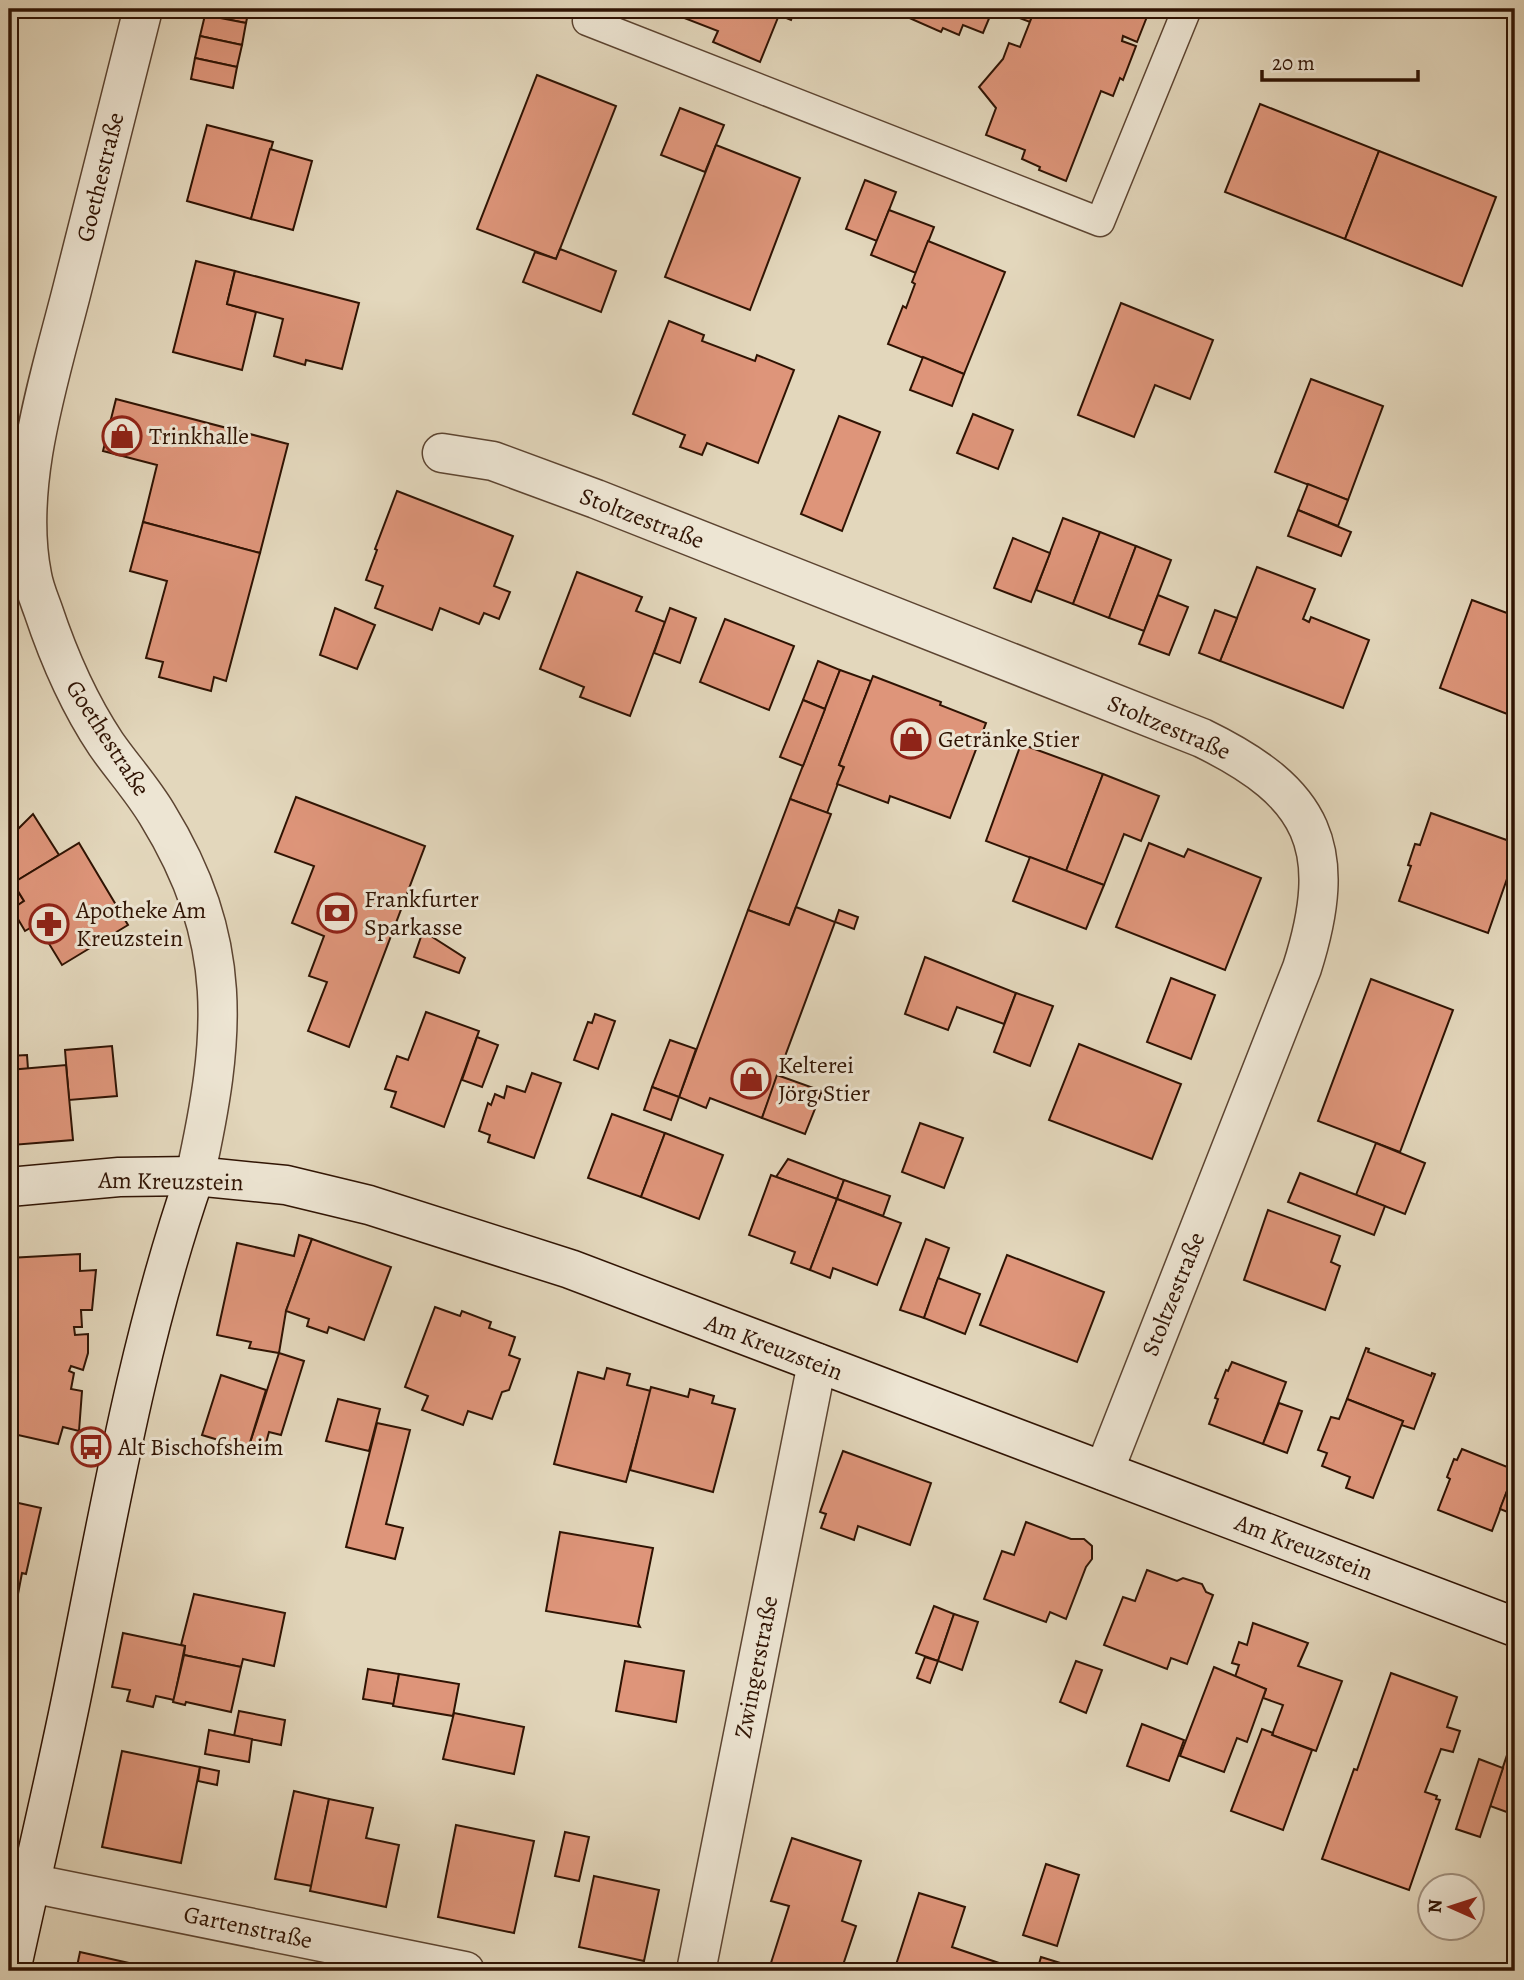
<svg xmlns="http://www.w3.org/2000/svg" width="1524" height="1980" font-family="Alegreya,serif">
	<style>
		.building { fill: #de957a; stroke: #2f1303; stroke-width: 2 }
		.lines { fill: none; stroke-linecap: round; stroke-linejoin: round }
		.lane-casing { stroke: #5c4431; stroke-width: 31 }
		.street-casing { stroke: #5c4431; stroke-width: 41 }
		.secondary-casing { stroke: #2f1303; stroke-width: 41 }
		.lane { stroke: #ede5d3; stroke-width: 28 }
		.street { stroke: #ede5d3; stroke-width: 38 }
		.secondary { stroke: #ede5d3; stroke-width: 38 }
		.labels { text-anchor: middle; dominant-baseline: central; stroke-width: 6; stroke-linejoin: round; paint-order: stroke }
		.street-label { font-size: 24px; fill: #2f1303; stroke: #ede5d3 }
		.poi-label { font-size: 24px; fill: #2f1303; stroke: #ede5d3; text-anchor: start }
	</style>
	<rect width="100%" height="100%" fill="#e3d7bc"/>
	<filter id="stains"><feTurbulence type="fractalNoise" baseFrequency=".00286" numOctaves="4"/><feColorMatrix values="0 0 0 0 .2 0 0 0 0 .09 0 0 0 0 .02 0 0 0 .5 -.17"/></filter>
	<radialGradient id="worn" r=".72"><stop offset=".6" stop-color="#630" stop-opacity="0"/><stop offset="1" stop-color="#630" stop-opacity=".3"/></radialGradient>
	<g class="building">
		<path d="M206,9H249L246,23L205,15Z"/>
		<path d="M682,9H795L791,20L779,15L760,62L713,42L718,31L679,16Z"/>
		<path d="M910,9H993L983,33L963,25L959,35L943,28L941,32L907,17Z"/>
		<path d="M995,9H1035L1030,22Z"/>
		<path d="M1035,9H1150L1137,42L1123,36L1122,41L1136,46L1123,80L1120,78L1113,96L1101,91L1066,181L1039,170L1040,167L1022,159L1025,150L986,135L996,108L979,87L1003,59L1009,43L1020,47Z"/>
		<path d="M205,15L246,23L242,45L200,36Z"/>
		<path d="M200,36L242,45L237,67L195,58Z"/>
		<path d="M195,58L237,67L233,88L191,79Z"/>
		<path d="M537,75L616,106L556,259L477,229Z"/>
		<path d="M1260,104L1379,151L1345,239L1225,192Z"/>
		<path d="M680,108L724,125L705,172L661,155Z"/>
		<path d="M207,125L273,142L251,219L187,201Z"/>
		<path d="M716,145L800,178L750,310L665,277Z"/>
		<path d="M270,149L312,161L293,230L251,219Z"/>
		<path d="M1379,151L1496,197L1462,286L1345,239Z"/>
		<path d="M865,180L896,192L877,241L846,229Z"/>
		<path d="M889,210L934,227L916,273L871,255Z"/>
		<path d="M928,241L1005,272L964,374L888,344L903,306L906,308L915,284L912,282Z"/>
		<path d="M560,249L616,271L601,312L523,282L535,252L556,259Z"/>
		<path d="M196,261L235,271L227,304L256,312L242,370L173,352Z"/>
		<path d="M235,271L359,303L342,369L306,360L305,365L274,356L283,319L227,304Z"/>
		<path d="M1121,303L1213,340L1190,399L1155,385L1134,437L1078,415Z"/>
		<path d="M669,321L704,335L702,341L755,361L757,355L794,370L758,463L707,443L702,455L680,447L685,435L633,414Z"/>
		<path d="M923,357L964,374L952,406L910,390Z"/>
		<path d="M1311,379L1383,406L1348,500L1275,472Z"/>
		<path d="M116,399L288,444L260,553L143,522L157,465L103,451Z"/>
		<path d="M973,414L1013,430L998,469L957,453Z"/>
		<path d="M839,416L880,432L842,531L801,514Z"/>
		<path d="M1308,484L1348,500L1338,526L1298,510Z"/>
		<path d="M397,491L513,536L494,586L510,592L499,619L484,613L479,624L440,608L432,630L375,608L383,586L366,580L377,550L375,549Z"/>
		<path d="M1298,510L1351,532L1341,556L1288,536Z"/>
		<path d="M1063,518L1100,532L1073,604L1036,590Z"/>
		<path d="M143,522L260,553L226,681L214,677L211,691L159,677L163,662L146,658L167,581L130,571Z"/>
		<path d="M1100,532L1136,546L1109,618L1073,604Z"/>
		<path d="M1013,538L1050,553L1031,602L994,588Z"/>
		<path d="M1136,546L1171,560L1144,631L1109,618Z"/>
		<path d="M1257,567L1315,589L1303,619L1309,622L1311,617L1369,640L1343,708L1220,661Z"/>
		<path d="M577,572L642,597L636,611L665,622L630,716L580,697L584,687L540,669Z"/>
		<path d="M1158,595L1188,607L1169,655L1139,644Z"/>
		<path d="M1472,600L1515,616V717L1440,688Z"/>
		<path d="M335,608L375,625L357,669L320,655Z"/>
		<path d="M670,608L696,618L680,663L654,653Z"/>
		<path d="M1215,610L1237,618L1220,661L1199,653Z"/>
		<path d="M725,619L794,646L769,710L700,682Z"/>
		<path d="M818,661L840,670L825,709L803,700Z"/>
		<path d="M840,670L871,681L839,765L844,767L827,813L790,799Z"/>
		<path d="M873,676L941,702L940,705L986,723L950,818L890,796L888,803L837,784L844,767L839,765Z"/>
		<path d="M803,700L825,709L803,766L780,757Z"/>
		<path d="M1021,744L1103,774L1066,871L986,841Z"/>
		<path d="M1103,774L1159,796L1141,841L1124,834L1104,885L1066,871Z"/>
		<path d="M296,797L425,846L349,1047L308,1031L327,982L309,976L324,936L292,923L314,866L275,852Z"/>
		<path d="M790,799L831,814L789,925L748,910Z"/>
		<path d="M1431,813L1515,843V856L1488,933L1399,901L1411,866L1408,865L1415,844L1420,845Z"/>
		<path d="M33,814L59,855L13,883L24,901L12,909L9,903V838Z"/>
		<path d="M79,843L128,925L62,965L37,924L25,931L12,909L24,901L13,883Z"/>
		<path d="M1149,843L1184,857L1188,849L1261,878L1225,970L1116,927Z"/>
		<path d="M1030,857L1104,885L1086,929L1013,901Z"/>
		<path d="M796,907L835,922L762,1118L710,1098L706,1108L679,1097L748,910L789,925Z"/>
		<path d="M839,910L858,917L854,929L835,922Z"/>
		<path d="M423,931L465,958L459,973L414,957Z"/>
		<path d="M925,957L1016,993L1004,1024L957,1007L948,1030L905,1014Z"/>
		<path d="M1171,978L1215,995L1191,1059L1147,1042Z"/>
		<path d="M1371,979L1453,1010L1400,1152L1318,1121Z"/>
		<path d="M1016,993L1053,1006L1030,1066L994,1052Z"/>
		<path d="M426,1012L479,1031L444,1127L391,1107L396,1092L385,1089L397,1056L408,1060Z"/>
		<path d="M595,1014L615,1021L598,1069L574,1060L588,1022L592,1023Z"/>
		<path d="M477,1037L498,1045L482,1087L462,1080Z"/>
		<path d="M670,1040L696,1049L679,1097L652,1087Z"/>
		<path d="M1079,1044L1181,1084L1152,1159L1049,1120Z"/>
		<path d="M112,1046L117,1096L69,1100L65,1050Z"/>
		<path d="M27,1055L28,1069L9,1070V1056Z"/>
		<path d="M66,1065L73,1140L12,1145L11,1133H9V1070Z"/>
		<path d="M532,1073L561,1083L534,1158L488,1142L490,1135L479,1131L488,1103L491,1105L495,1094L504,1098L507,1086L525,1092Z"/>
		<path d="M777,1075L822,1091L805,1134L762,1118Z"/>
		<path d="M652,1087L679,1097L671,1120L644,1110Z"/>
		<path d="M612,1114L665,1133L641,1197L588,1178Z"/>
		<path d="M920,1123L963,1138L944,1188L902,1172Z"/>
		<path d="M665,1133L723,1155L699,1219L641,1197Z"/>
		<path d="M1376,1143L1425,1163L1405,1214L1356,1195Z"/>
		<path d="M788,1159L844,1180L837,1199L776,1177Z"/>
		<path d="M1300,1173L1385,1206L1374,1235L1288,1202Z"/>
		<path d="M771,1175L837,1199L810,1270L791,1263L795,1252L749,1235Z"/>
		<path d="M844,1180L890,1196L883,1216L837,1199Z"/>
		<path d="M837,1199L901,1223L877,1285L833,1268L830,1278L810,1270Z"/>
		<path d="M1268,1210L1340,1236L1331,1262L1340,1266L1325,1310L1244,1280Z"/>
		<path d="M299,1235L312,1239L286,1311L279,1353L249,1348L251,1342L217,1335L237,1243L294,1256Z"/>
		<path d="M312,1239L391,1267L364,1340L329,1327L327,1333L307,1326L309,1319L286,1311Z"/>
		<path d="M926,1239L949,1248L924,1318L900,1310Z"/>
		<path d="M80,1254V1271L96,1270L92,1310H81L82,1327H74L75,1335L88,1334V1353L83,1370L71,1366L69,1371L74,1373L71,1389L82,1391L79,1431L63,1427L58,1444L9,1433V1258Z"/>
		<path d="M1007,1255L1104,1292L1077,1362L980,1325Z"/>
		<path d="M938,1278L980,1294L965,1334L924,1318Z"/>
		<path d="M435,1307L460,1316L462,1311L491,1322L489,1328L515,1337L509,1355L520,1359L509,1390L502,1392L492,1419L468,1411L463,1425L422,1410L428,1396L405,1387Z"/>
		<path d="M1366,1348L1369,1349L1368,1352L1431,1376L1432,1373L1435,1374L1414,1429L1401,1425L1403,1421L1347,1399Z"/>
		<path d="M279,1353L304,1361L281,1435L269,1432L263,1454L248,1449Z"/>
		<path d="M1232,1362L1286,1382L1263,1444L1209,1424L1218,1399L1215,1398L1226,1370L1228,1371Z"/>
		<path d="M607,1368L630,1374L627,1385L651,1391L626,1482L554,1464L578,1372L604,1379Z"/>
		<path d="M221,1375L266,1390L248,1449L202,1435Z"/>
		<path d="M651,1387L688,1397L690,1389L714,1396L712,1403L735,1409L713,1492L630,1470Z"/>
		<path d="M338,1399L380,1409L369,1451L326,1441Z"/>
		<path d="M1347,1399L1403,1421L1373,1498L1346,1488L1350,1477L1322,1466L1327,1453L1318,1450L1331,1417L1339,1419Z"/>
		<path d="M1279,1403L1302,1411L1287,1453L1263,1444Z"/>
		<path d="M377,1423L410,1430L386,1524L403,1528L395,1559L346,1547Z"/>
		<path d="M1462,1449L1515,1470L1492,1531L1438,1510L1450,1479L1447,1477L1454,1459L1457,1460Z"/>
		<path d="M843,1451L931,1483L910,1545L858,1526L854,1540L821,1528L826,1514L820,1512Z"/>
		<path d="M1515,1470V1515L1500,1509Z"/>
		<path d="M9,1498L15,1499L14,1502L41,1508L26,1574L22,1573L18,1594L9,1592Z"/>
		<path d="M1026,1522L1071,1539H1084L1092,1546V1559L1086,1567L1066,1619L1050,1612L1046,1622L984,1599L1002,1551L1014,1555Z"/>
		<path d="M560,1532L653,1548L638,1623L640,1627L546,1611Z"/>
		<path d="M1147,1570L1177,1581L1183,1578L1202,1584L1206,1592L1213,1595L1187,1664L1171,1658L1167,1669L1104,1645L1123,1597L1135,1601Z"/>
		<path d="M194,1594L285,1613L274,1666L243,1659L241,1667L184,1655L185,1646L181,1645Z"/>
		<path d="M934,1606L954,1614L938,1661L916,1653Z"/>
		<path d="M954,1614L978,1622L962,1670L938,1661Z"/>
		<path d="M1253,1623L1308,1643L1298,1666L1342,1681L1316,1751L1272,1735L1283,1705L1263,1698L1266,1689L1235,1677L1239,1665L1232,1663L1239,1642L1247,1645Z"/>
		<path d="M123,1633L185,1646L174,1700L156,1696L153,1707L127,1701L130,1690L112,1687Z"/>
		<path d="M184,1655L241,1667L231,1712L186,1702L185,1705L173,1702Z"/>
		<path d="M925,1657L938,1661L930,1683L917,1678Z"/>
		<path d="M625,1661L684,1671L676,1722L616,1711Z"/>
		<path d="M1076,1661L1102,1670L1086,1713L1060,1702Z"/>
		<path d="M1214,1667L1266,1689L1247,1742L1237,1738L1224,1772L1180,1756Z"/>
		<path d="M368,1669L399,1674L394,1704L363,1699Z"/>
		<path d="M1391,1673L1457,1697L1447,1727L1460,1731L1453,1752L1441,1749L1425,1792L1437,1796L1436,1799L1440,1800L1409,1890L1322,1859L1354,1769L1357,1770Z"/>
		<path d="M399,1674L459,1684L453,1716L393,1706Z"/>
		<path d="M239,1711L285,1720L281,1745L234,1736Z"/>
		<path d="M454,1713L524,1727L514,1774L443,1759Z"/>
		<path d="M1142,1724L1184,1740L1169,1781L1127,1766Z"/>
		<path d="M1262,1729L1273,1733L1272,1735L1312,1750L1283,1830L1231,1811Z"/>
		<path d="M209,1730L252,1739L249,1762L205,1754Z"/>
		<path d="M1515,1731V1815L1490,1806Z"/>
		<path d="M122,1751L200,1767L181,1863L102,1847Z"/>
		<path d="M1479,1759L1503,1768L1480,1837L1456,1829Z"/>
		<path d="M200,1767L219,1771L217,1785L198,1781Z"/>
		<path d="M294,1791L329,1799L312,1886L275,1879Z"/>
		<path d="M329,1799L373,1808L366,1838L399,1845L386,1907L310,1891Z"/>
		<path d="M456,1825L534,1841L514,1933L438,1917Z"/>
		<path d="M565,1832L589,1837L579,1881L555,1876Z"/>
		<path d="M792,1838L861,1861L842,1921L856,1926L841,1971H787L770,1966L789,1906L771,1901Z"/>
		<path d="M1046,1864L1079,1875L1057,1946L1023,1935Z"/>
		<path d="M594,1876L659,1890L644,1961L579,1947Z"/>
		<path d="M919,1893L965,1907L952,1947L999,1963L997,1971H894Z"/>
		<path d="M80,1952L147,1967L146,1971H76Z"/>
		<path d="M1041,1957L1086,1971H1037Z"/>
	</g>
	<g class="lines">
		<g class="lane-casing">
			<path id="lane" d="M591,9L587,21L1100,222L1187,9"/>
		</g>
		<g class="street-casing">
			<g id="street">
				<path d="M143,9C119,103 96,196 72,290C50,377 14,485 32,575C34,587 39,599 43,610C59,658 78,702 106,744C122,767 142,789 157,814C235,941 226,1036 195,1176"/>
				<path d="M442,453L493,461L596,499L1202,738C1315,793 1340,848 1302,968L1104,1471"/>
				<path d="M30,1883L465,1971"/>
				<path d="M696,1971L817,1363"/>
			</g>
		</g>
		<g class="secondary-casing">
			<g id="secondary">
				<path d="M9,1187L119,1177L195,1176L286,1185L369,1205L570,1269L1515,1627"/>
				<path d="M11,1971C33,1869 58,1768 78,1665C111,1501 140,1334 195,1176"/>
			</g>
		</g>
		<use href="#lane" class="lane"/>
		<use href="#street" class="street"/>
		<use href="#secondary" class="secondary"/>
	</g>
	<defs>
		<g id="shop-ring" transform="scale(2.0125)"><circle r="9.5" fill="#ede5d3" stroke="#8f2418" stroke-width="1.5"/><path d="M-5-2.5h2.3a2.7 3.5 0 0 1 5.4 0H5L5.5 6h-11ZM-1.5-2.5h3a1.5 2.3 0 0 0-3 0Z" fill="#8f2418"/></g>
		<g id="bank-ring" transform="scale(2.0125)"><circle r="9.5" fill="#ede5d3" stroke="#8f2418" stroke-width="1.5"/><path d="M-6-4H6V4H-6ZM0-2.3a2.3 2.3 0 1 0 0 4.6a2.3 2.3 0 1 0 0-4.6Z" fill="#8f2418"/></g>
		<g id="pharmacy-ring" transform="scale(2.0125)"><circle r="9.5" fill="#ede5d3" stroke="#8f2418" stroke-width="1.5"/><path d="M-2-6h4v4h4v4h-4v4h-4v-4h-4v-4h4Z" fill="#8f2418"/></g>
		<g id="bus-ring" transform="scale(2.0125)"><circle r="9.5" fill="#ede5d3" stroke="#8f2418" stroke-width="1.5"/><path d="M-5-6H5V4H4V6H2V4H-2V6H-4V4H-5ZM-3.5-4V0h7V-4ZM-3.5 1.2v1.5H-2V1.2ZM2 1.2v1.5H3.5V1.2Z" fill="#8f2418"/></g>
	</defs>
	<g fill-rule="evenodd">
		<use href="#shop-ring" x="122" y="436"/>
		<use href="#shop-ring" x="911" y="739"/>
		<use href="#bank-ring" x="337" y="913"/>
		<use href="#pharmacy-ring" x="49" y="924"/>
		<use href="#shop-ring" x="751" y="1079"/>
		<use href="#bus-ring" x="91" y="1447"/>
	</g>
	<g class="labels">
		<g class="street-label">
			<text transform="translate(100 177) rotate(-76)">Goethestraße</text>
			<text transform="translate(642 518) rotate(21)">Stoltzestraße</text>
			<text transform="translate(1169 727) rotate(23)">Stoltzestraße</text>
			<text transform="translate(108 738) rotate(57)">Goethestraße</text>
			<text transform="translate(171 1181) rotate(1)">Am Kreuzstein</text>
			<text transform="translate(1173 1294) rotate(-68)">Stoltzestraße</text>
			<text transform="translate(774 1347) rotate(21)">Am Kreuzstein</text>
			<text transform="translate(1304 1547) rotate(21)">Am Kreuzstein</text>
			<text transform="translate(756 1667) rotate(-79)">Zwingerstraße</text>
			<text transform="translate(248 1927) rotate(12)">Gartenstraße</text>
		</g>
		<g class="poi-label">
			<text x="149" y="436">Trinkhalle</text>
			<text x="938" y="739">Getränke Stier</text>
			<text x="364" y="899">Frankfurter<tspan x="364" dy="28">Sparkasse</tspan></text>
			<text x="76" y="910">Apotheke Am<tspan x="76" dy="28">Kreuzstein</tspan></text>
			<text x="778" y="1065">Kelterei<tspan x="778" dy="28">Jörg Stier</tspan></text>
			<text x="118" y="1447">Alt Bischofsheim</text>
		</g>
	</g>
	<rect width="1524" height="1980" fill="none" stroke="#e3d7bc" stroke-width="35"/>
	<rect x="10" y="10" width="1503" height="1959" fill="none" stroke="#2f1303" stroke-width="3.5"/>
	<rect x="18" y="18" width="1489" height="1945" fill="none" stroke="#2f1303" stroke-width="2"/>
	<g transform="translate(1451 1907) rotate(273)"><circle r="33" fill="#ede5d3" stroke="#a19180" stroke-width="2"/>
	<path d="M0-5L12 26L0 18L-12 26Z" fill="#8f2418"/>
	<text y="-10" font-size="19" font-weight="bold" text-anchor="middle" fill="#2f1303">N</text>
	</g>
	<path d="M1262 70v10h156v-10" fill="none" stroke="#2f1303" stroke-width="3.5"/>
	<text x="1272" y="70" font-size="21" fill="#2f1303" stroke="#ede5d3" stroke-width="5" paint-order="stroke">20 m</text>
	<rect width="100%" height="100%" filter="url(#stains)"/>
	<rect width="100%" height="100%" fill="url(#worn)"/>
</svg>
